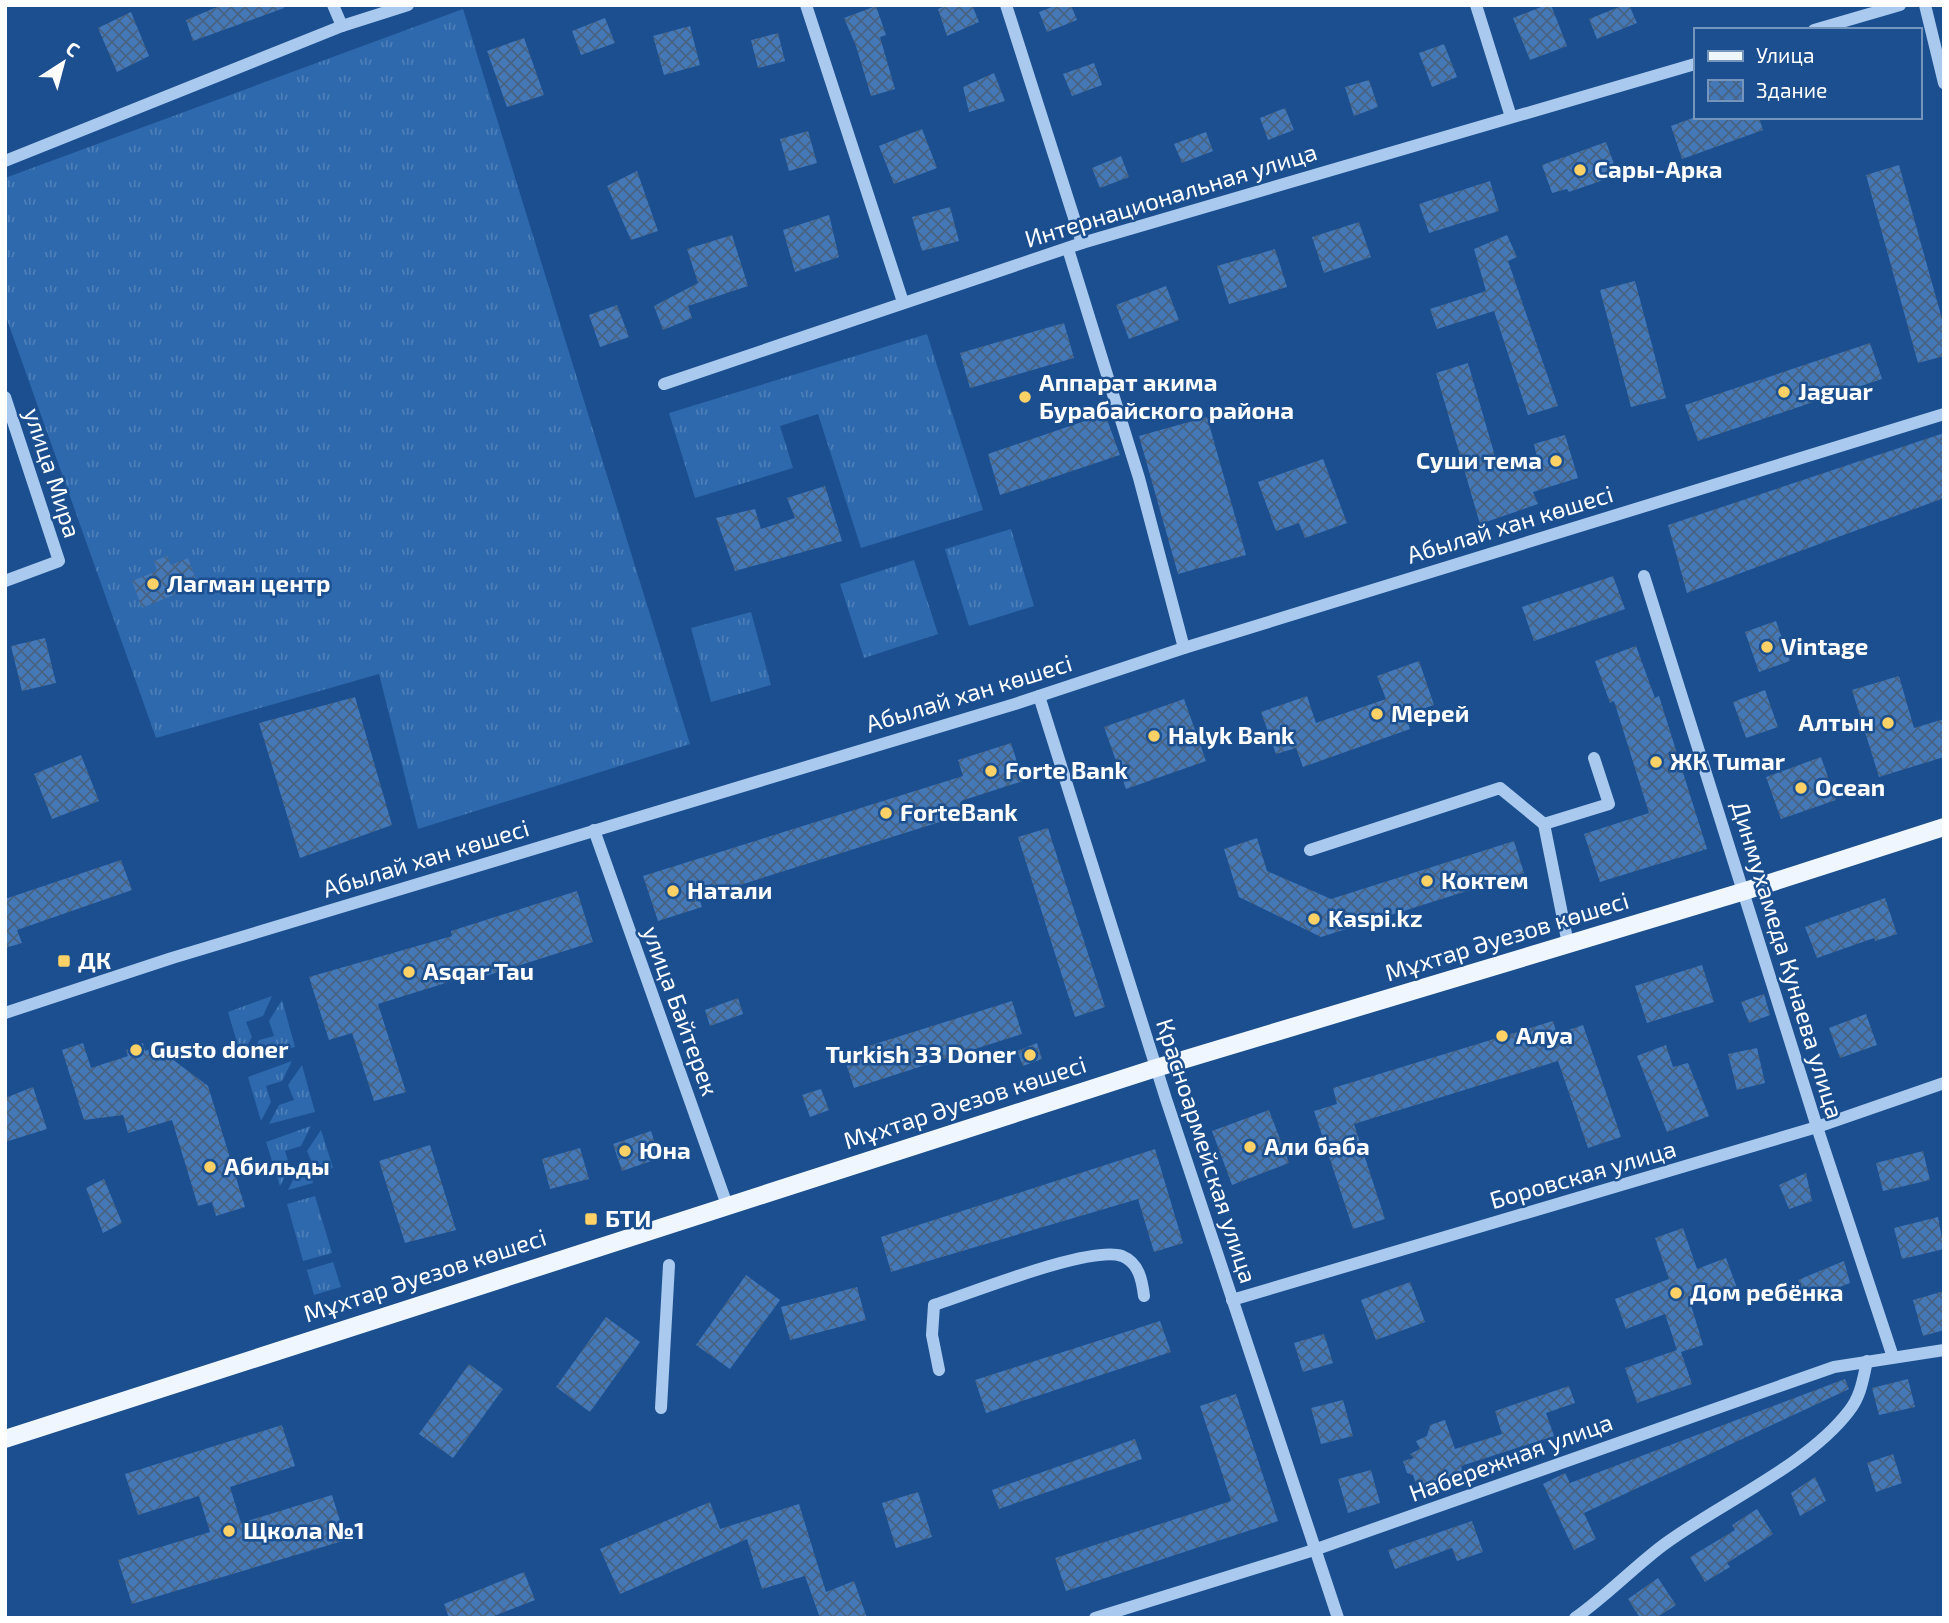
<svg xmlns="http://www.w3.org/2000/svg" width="1949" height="1623" viewBox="0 0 1949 1623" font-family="'Exo 2',sans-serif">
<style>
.grass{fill:url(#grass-tufts)}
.building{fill:url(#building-cross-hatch)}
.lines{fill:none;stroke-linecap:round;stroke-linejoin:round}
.minor{stroke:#a9c9ee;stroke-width:12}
.major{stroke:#f0f6ff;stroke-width:18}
.poi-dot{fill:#ffd166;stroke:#1b4f8f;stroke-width:2.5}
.labels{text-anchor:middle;stroke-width:5;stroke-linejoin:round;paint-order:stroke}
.poi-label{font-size:24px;font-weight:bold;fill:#fff;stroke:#1b4f8f;text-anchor:start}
.street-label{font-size:24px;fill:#fff;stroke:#1b4f8f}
</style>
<defs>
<pattern id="grass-tufts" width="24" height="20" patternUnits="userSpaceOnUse" patternTransform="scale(1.75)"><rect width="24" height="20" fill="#2e69ad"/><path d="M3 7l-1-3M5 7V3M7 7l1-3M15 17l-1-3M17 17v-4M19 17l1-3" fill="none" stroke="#4d80b9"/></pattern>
<pattern id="building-cross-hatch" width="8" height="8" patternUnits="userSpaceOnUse" patternTransform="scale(1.75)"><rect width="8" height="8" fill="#4478b7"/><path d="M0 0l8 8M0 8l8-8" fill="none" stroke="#486282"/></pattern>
</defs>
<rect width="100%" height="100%" fill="#1b4f8f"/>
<g class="grass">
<path d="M463,9L690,744L418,829L379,674L156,738L5,314V178Z"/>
<path d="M927,334L983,510L861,548L818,414L780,426L793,468L695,498L669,413Z"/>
<path d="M1011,529L1034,606L969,626L945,549Z"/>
<path d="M914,560L938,634L864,658L840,584Z"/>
<path d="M751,612L771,685L711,702L691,628Z"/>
<path d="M272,996L263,1016L246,1022L252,1037L241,1056L228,1012Z"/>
<path d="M282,1000L295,1047L249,1060L259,1040L274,1036L269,1021Z"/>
<path d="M292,1061L282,1081L266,1086L271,1102L261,1121L248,1077Z"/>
<path d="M302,1065L315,1112L269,1124L279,1105L294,1100L288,1085Z"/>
<path d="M311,1126L301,1146L285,1151L290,1167L280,1186L266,1142Z"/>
<path d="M321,1130L333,1168L311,1175L313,1183L288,1190L298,1170L313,1165L307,1151Z"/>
<path d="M315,1196L332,1253L303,1261L287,1204Z"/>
<path d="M333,1262L341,1287L314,1295L307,1270Z"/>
</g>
<g class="building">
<path d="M222,5H283L284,8L193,41L186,20Z"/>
<path d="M948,5H972L979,22L947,36L938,9Z"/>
<path d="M1057,5H1071L1077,20L1047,32L1039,12Z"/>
<path d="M1546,5H1551L1567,46L1530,60L1513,18Z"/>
<path d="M1624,5H1629L1637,23L1597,39L1589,19Z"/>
<path d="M876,6L886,35L880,37L895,89L871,96L856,46L844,18Z"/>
<path d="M131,12L149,56L117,72L98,28Z"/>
<path d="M605,18L615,43L581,55L572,31Z"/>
<path d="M690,26L700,65L664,75L653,36Z"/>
<path d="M778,33L785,61L758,68L751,40Z"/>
<path d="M524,38L544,95L507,107L487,51Z"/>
<path d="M1444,44L1457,77L1432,87L1419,53Z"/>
<path d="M1094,63L1102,85L1072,96L1063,74Z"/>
<path d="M994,73L1005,101L969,112L963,87Z"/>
<path d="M1369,80L1378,107L1354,116L1345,87Z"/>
<path d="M1285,108L1294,130L1268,140L1260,118Z"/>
<path d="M1695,117H1759L1763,130L1682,159L1671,126Z"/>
<path d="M922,129L937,168L894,184L879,146Z"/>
<path d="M808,131L817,163L789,171L780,139Z"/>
<path d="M1206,132L1213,151L1182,163L1174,144Z"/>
<path d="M1606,142L1618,175L1569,192L1567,189L1552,193L1542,165Z"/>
<path d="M1121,156L1129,177L1100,188L1092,168Z"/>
<path d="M1899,165L1944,326V356L1918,363L1866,175Z"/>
<path d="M637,171L658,231L631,240L607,186Z"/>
<path d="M1490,181L1499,211L1429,233L1419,204Z"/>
<path d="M950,207L959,241L922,251L912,217Z"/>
<path d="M829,215L839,257L795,272L783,230Z"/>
<path d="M1359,222L1371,257L1324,273L1312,237Z"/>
<path d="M732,235L748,286L688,306L692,318L663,330L654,306L698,283L687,249Z"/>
<path d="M1507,235L1517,257L1508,261L1558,406L1528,415L1494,311L1437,329L1430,309L1486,291L1474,249Z"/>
<path d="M1275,249L1287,287L1229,304L1217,266Z"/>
<path d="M1635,281L1666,398L1631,407L1600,290Z"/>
<path d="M1166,286L1179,320L1129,339L1116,305Z"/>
<path d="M617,305L629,337L600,347L589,315Z"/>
<path d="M1064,323L1074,358L970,388L960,353Z"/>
<path d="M1870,343L1882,379L1698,441L1685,405Z"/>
<path d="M1468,363L1499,470L1537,457L1534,444L1565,435L1578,478L1533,492L1538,504L1480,524L1436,373Z"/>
<path d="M1105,414L1120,455L1000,495L988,454Z"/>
<path d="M1207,417L1246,555L1178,574L1139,436Z"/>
<path d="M1944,433V498L1687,593L1668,525Z"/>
<path d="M1323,459L1347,523L1305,538L1299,523L1276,531L1258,482Z"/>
<path d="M825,486L842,541L735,571L716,518L755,509L761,529L795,518L787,498Z"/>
<path d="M167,556L171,565L188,558L198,585L142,608L132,581L157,571L154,561Z"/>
<path d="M1613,576L1625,609L1534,641L1522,607Z"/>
<path d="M1776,621L1790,661L1759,672L1745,632Z"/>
<path d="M45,638L56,683L22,691L11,646Z"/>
<path d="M1636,646L1655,698L1659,696L1707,849L1600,882L1584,834L1649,813L1614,701L1610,703L1595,661Z"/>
<path d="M1419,661L1434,705L1405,715L1410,729L1303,767L1296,748L1276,754L1261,712L1307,696L1316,723L1386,699L1377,676Z"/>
<path d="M1899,676L1914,728L1944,719V757L1879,777L1852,690Z"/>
<path d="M1765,690L1778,727L1746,738L1733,702Z"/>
<path d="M355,697L392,825L300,858L259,723Z"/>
<path d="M1184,699L1206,761L1126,789L1104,727Z"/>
<path d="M1011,743L1023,781L961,801L965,814L699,898L702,907L658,921L643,876L963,776L958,760Z"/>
<path d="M81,755L99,801L52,819L34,774Z"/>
<path d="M1821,757L1836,800L1781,819L1766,777Z"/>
<path d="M1048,828L1105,1007L1075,1017L1018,837Z"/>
<path d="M1257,838L1267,871L1331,899L1514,841L1524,873L1321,937L1239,897L1224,849Z"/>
<path d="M121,860L132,890L17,930L22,943L5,948V899Z"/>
<path d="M577,891L593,942L467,982L465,977L378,1004L406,1092L374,1101L352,1033L329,1040L309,977L452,936L451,931Z"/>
<path d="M1885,898L1897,934L1875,941L1874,938L1817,958L1805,927Z"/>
<path d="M1702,965L1714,1002L1647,1023L1635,986Z"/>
<path d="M1764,994L1770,1015L1749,1023L1741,1002Z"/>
<path d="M738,998L743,1014L710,1026L705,1010Z"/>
<path d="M1012,1001L1022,1034L854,1088L843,1054Z"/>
<path d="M1866,1014L1877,1045L1840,1058L1829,1028Z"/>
<path d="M1553,1021L1557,1034L1583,1025L1621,1137L1588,1148L1558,1061L1354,1124L1385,1219L1353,1229L1314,1111L1337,1104L1333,1088Z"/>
<path d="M83,1043L91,1068L128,1056L126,1050L143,1043L145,1051L156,1047L208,1086L245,1207L216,1216L212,1202L198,1206L172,1120L128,1133L123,1115L84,1120L62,1050Z"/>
<path d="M1037,1043L1042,1059L1023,1066L1017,1051Z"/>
<path d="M1666,1045L1673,1067L1688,1063L1709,1116L1667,1132L1637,1056Z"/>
<path d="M1757,1048L1765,1083L1737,1090L1728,1054Z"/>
<path d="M33,1087L47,1129L5,1142V1098Z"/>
<path d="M821,1089L829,1110L810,1117L802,1095Z"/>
<path d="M1269,1110L1289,1163L1232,1185L1212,1131Z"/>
<path d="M651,1131L660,1158L622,1171L613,1144Z"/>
<path d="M430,1145L456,1230L405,1243L379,1161Z"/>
<path d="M580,1148L589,1179L550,1189L542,1159Z"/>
<path d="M1155,1149L1183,1243L1154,1252L1138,1199L891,1272L881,1237Z"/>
<path d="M1923,1151L1930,1180L1883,1191L1876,1163Z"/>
<path d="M1806,1173L1812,1201L1789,1209L1779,1185Z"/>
<path d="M104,1179L122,1223L103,1233L86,1188Z"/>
<path d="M1938,1217L1944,1249L1902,1259L1894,1228Z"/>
<path d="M1683,1228L1697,1269L1726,1258L1737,1288L1691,1305L1703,1345L1681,1352L1692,1384L1637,1403L1625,1368L1677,1350L1665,1314L1626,1329L1615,1299L1669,1279L1655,1238Z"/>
<path d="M1844,1261L1850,1283L1805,1300L1798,1280Z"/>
<path d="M746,1275L780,1300L730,1369L696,1345Z"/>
<path d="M1410,1282L1425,1322L1376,1340L1361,1300Z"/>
<path d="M857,1287L866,1320L790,1340L781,1307Z"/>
<path d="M1944,1291V1330L1923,1336L1913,1300Z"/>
<path d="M606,1317L640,1342L590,1412L556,1387Z"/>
<path d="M1160,1321L1171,1352L986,1413L975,1380Z"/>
<path d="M1324,1334L1333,1363L1303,1372L1294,1343Z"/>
<path d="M469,1364L503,1389L453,1458L419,1434Z"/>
<path d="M1845,1379L1849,1389L1584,1513L1596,1539L1574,1550L1543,1484L1565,1473L1570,1483Z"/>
<path d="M1908,1379L1915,1407L1879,1415L1872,1388Z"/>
<path d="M1569,1386L1575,1403L1546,1413L1554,1436L1461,1466L1465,1477L1419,1492L1413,1475L1407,1473L1403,1461L1414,1458L1410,1454L1420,1449L1416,1441L1427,1436L1430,1425L1445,1420L1455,1449L1502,1434L1495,1411Z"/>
<path d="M1236,1394L1278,1521L1066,1591L1055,1558L1231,1501L1200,1406Z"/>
<path d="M1343,1400L1353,1436L1321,1444L1311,1408Z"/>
<path d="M282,1425L295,1466L230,1487L241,1523L332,1495L346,1540L132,1604L118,1560L210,1532L199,1496L138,1515L125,1474Z"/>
<path d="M1135,1439L1142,1459L999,1509L992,1490Z"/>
<path d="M1893,1454L1902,1483L1876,1492L1867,1463Z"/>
<path d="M1371,1470L1380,1503L1348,1513L1338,1479Z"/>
<path d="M1815,1477L1826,1501L1800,1516L1791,1493Z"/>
<path d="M918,1492L932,1537L896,1548L882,1503Z"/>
<path d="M710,1502L720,1529L799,1504L826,1592L854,1581L867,1618H820L805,1576L762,1589L747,1539L620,1594L600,1549Z"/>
<path d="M1757,1509L1773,1534L1727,1563L1730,1567L1705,1582L1690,1557L1735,1530L1732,1525Z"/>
<path d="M1472,1521L1483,1552L1457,1561L1452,1548L1395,1569L1388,1550Z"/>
<path d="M524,1572L535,1600L489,1618H449L444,1604Z"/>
<path d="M1658,1578L1676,1605L1656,1618H1640L1628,1599Z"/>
</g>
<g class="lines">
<g class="minor">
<path d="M333,5L342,26"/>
<path d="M806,5L903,302"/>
<path d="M1006,5L1082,243"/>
<path d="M1476,5L1511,117"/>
<path d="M1925,5L1944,83"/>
<path d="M1814,30L1900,5"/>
<path d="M5,161L342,26L408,5"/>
<path d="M1068,249L1139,478L1184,648"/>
<path d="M664,384L1082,243L1695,64"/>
<path d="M5,397L59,561L5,581"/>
<path d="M1644,576L1817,1127L1893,1357"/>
<path d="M1039,696L1166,1099L1338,1618"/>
<path d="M594,830L727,1205"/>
<path d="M1310,850L1500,788L1544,824"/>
<path d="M1568,944L1544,824L1609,804L1594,758"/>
<path d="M5,1013L172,958L1015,704L1184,648L1944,414"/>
<path d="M1232,1300L1817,1127L1944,1083"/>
<path d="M939,1370L932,1335L934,1305C972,1293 1090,1245 1122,1256C1139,1263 1142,1280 1144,1296"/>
<path d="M661,1408L669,1265"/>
<path d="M1095,1618L1314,1550L1834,1367L1944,1350"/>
<path d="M1575,1618C1606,1596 1632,1569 1662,1546C1718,1504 1807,1466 1849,1411C1861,1396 1863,1379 1867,1361"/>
</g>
<path class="major" d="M5,1439L1156,1068L1745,891L1944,827"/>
</g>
<g class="poi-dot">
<circle cx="1580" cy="170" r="7"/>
<circle cx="1784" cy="392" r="7"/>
<circle cx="1025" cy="397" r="7"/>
<circle cx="1556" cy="461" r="7"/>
<circle cx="153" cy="584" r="7"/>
<circle cx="1767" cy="647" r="7"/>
<circle cx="1377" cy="714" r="7"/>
<circle cx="1888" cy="723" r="7"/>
<circle cx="1154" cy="736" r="7"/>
<circle cx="1656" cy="762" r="7"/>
<circle cx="991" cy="771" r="7"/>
<circle cx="1801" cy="788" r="7"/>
<circle cx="886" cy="813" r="7"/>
<circle cx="1427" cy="881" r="7"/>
<circle cx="673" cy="891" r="7"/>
<circle cx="1314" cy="919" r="7"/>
<rect x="57" y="954" width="14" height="14" rx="3.5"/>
<circle cx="409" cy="972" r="7"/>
<circle cx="1502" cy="1036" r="7"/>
<circle cx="136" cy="1050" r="7"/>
<circle cx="1030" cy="1055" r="7"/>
<circle cx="1250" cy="1147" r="7"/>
<circle cx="625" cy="1151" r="7"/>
<circle cx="210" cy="1167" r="7"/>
<rect x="584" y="1212" width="14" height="14" rx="3.5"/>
<circle cx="1676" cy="1293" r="7"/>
<circle cx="229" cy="1531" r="7"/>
</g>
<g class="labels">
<g class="poi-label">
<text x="1594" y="178">Сары-Арка</text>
<text x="1039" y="391">Аппарат акима<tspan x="1039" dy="28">Бурабайского района</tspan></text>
<text x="1798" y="400">Jaguar</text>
<text x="1542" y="469" text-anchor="end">Суши тема</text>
<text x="167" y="592">Лагман центр</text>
<text x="1781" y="655">Vintage</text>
<text x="1391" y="722">Мерей</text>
<text x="1874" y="731" text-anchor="end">Алтын</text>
<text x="1168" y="744">Halyk Bank</text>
<text x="1670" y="770">ЖК Tumar</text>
<text x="1005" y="779">Forte Bank</text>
<text x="1815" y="796">Ocean</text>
<text x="900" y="821">ForteBank</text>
<text x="1441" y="889">Коктем</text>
<text x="687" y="899">Натали</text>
<text x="1328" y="927">Kaspi.kz</text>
<text x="78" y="969">ДК</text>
<text x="423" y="980">Asqar Tau</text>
<text x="1516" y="1044">Алуа</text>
<text x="150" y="1058">Gusto doner</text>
<text x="1016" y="1063" text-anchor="end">Turkish 33 Doner</text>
<text x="1264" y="1155">Али баба</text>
<text x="639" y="1159">Юна</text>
<text x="224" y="1175">Абильды</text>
<text x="605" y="1227">БТИ</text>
<text x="1690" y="1301">Дом ребёнка</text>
<text x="243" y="1539">Щкола №1</text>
</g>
<g class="street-label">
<text transform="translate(1171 196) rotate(-17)" y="8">Интернациональная улица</text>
<text transform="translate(52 473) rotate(72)" y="8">улица Мира</text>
<text transform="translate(1510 525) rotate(-17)" y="8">Абылай хан көшесі</text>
<text transform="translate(969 694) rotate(-17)" y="8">Абылай хан көшесі</text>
<text transform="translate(426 859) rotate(-17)" y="8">Абылай хан көшесі</text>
<text transform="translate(1507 937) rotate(-17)" y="8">Мұхтар Әуезов көшесі</text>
<text transform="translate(1787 960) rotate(73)" y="8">Динмухамеда Кунаева улица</text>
<text transform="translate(680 1011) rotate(70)" y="8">улица Байтерек</text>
<text transform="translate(965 1103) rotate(-18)" y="8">Мұхтар Әуезов көшесі</text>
<text transform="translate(1206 1151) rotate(72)" y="8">Красноармейская улица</text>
<text transform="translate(1583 1175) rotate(-16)" y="8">Боровская улица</text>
<text transform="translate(425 1276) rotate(-18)" y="8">Мұхтар Әуезов көшесі</text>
<text transform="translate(1511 1458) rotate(-20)" y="8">Набережная улица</text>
</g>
</g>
<rect width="1949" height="1623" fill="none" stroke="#ffffff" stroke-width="14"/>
<rect x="1694" y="28" width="228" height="91" fill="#1b4f8f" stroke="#7695bc" stroke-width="2"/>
<rect x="1708" y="51" width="35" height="10" fill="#f0f6ff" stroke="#7695bc" stroke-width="2"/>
<text x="1756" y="63" font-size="21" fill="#ffffff">Улица</text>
<rect x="1708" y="80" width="35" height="21" fill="url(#building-cross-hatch)" stroke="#7695bc" stroke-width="2"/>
<text x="1756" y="98" font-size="21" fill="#ffffff">Здание</text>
<g transform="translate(63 63) rotate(36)" stroke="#1b4f8f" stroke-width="5" paint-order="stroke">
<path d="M0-5L12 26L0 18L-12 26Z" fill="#ffffff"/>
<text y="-10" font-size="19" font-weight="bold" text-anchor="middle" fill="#ffffff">С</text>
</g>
</svg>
